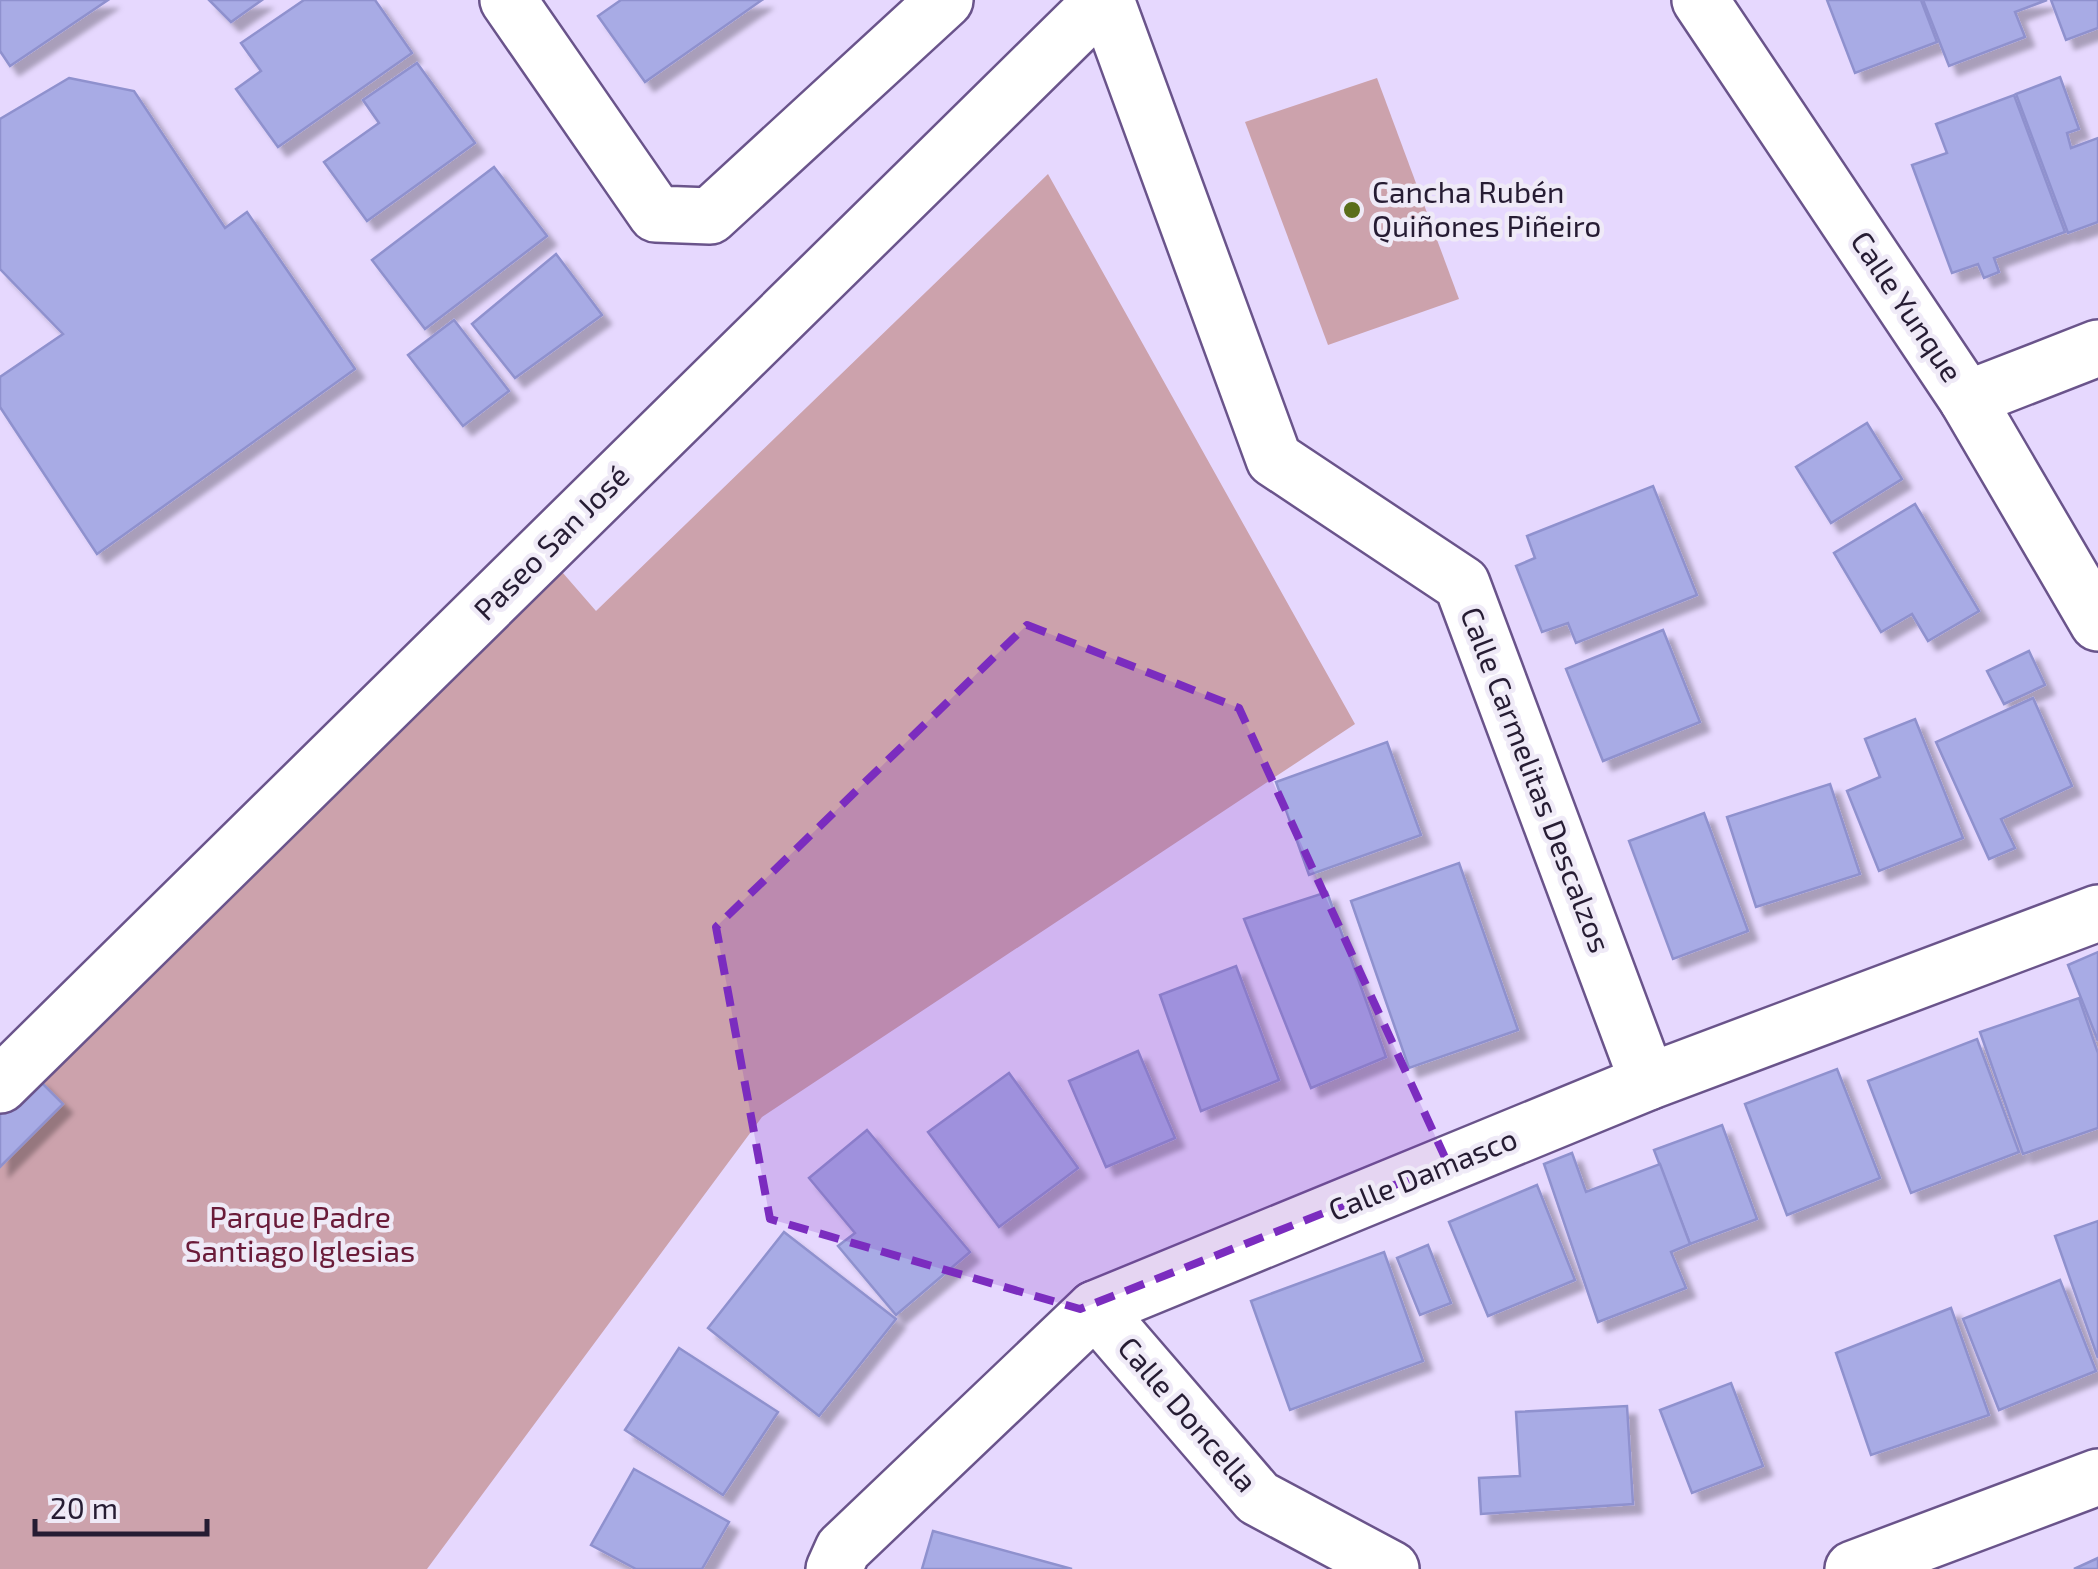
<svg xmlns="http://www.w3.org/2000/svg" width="2098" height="1569" viewBox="0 0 2098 1569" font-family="'Exo 2',sans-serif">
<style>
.green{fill:#cca2ac}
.building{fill:#a8abe5;stroke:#8f91ce;stroke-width:2.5;filter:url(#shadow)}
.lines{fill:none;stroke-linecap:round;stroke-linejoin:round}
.minor-casing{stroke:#6a548b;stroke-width:60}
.minor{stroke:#fff;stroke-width:55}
.marked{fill:#7b2cbf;fill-opacity:0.2;stroke:#7b2cbf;stroke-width:8;stroke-dasharray:20 12;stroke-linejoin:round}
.poi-dot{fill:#5a6e1b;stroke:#efeaf7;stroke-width:4}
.labels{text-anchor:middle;stroke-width:9;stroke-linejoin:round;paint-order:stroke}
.poi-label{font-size:30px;fill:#261c33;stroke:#efeaf7;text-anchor:start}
.street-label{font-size:30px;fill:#261c33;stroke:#efeaf7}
.park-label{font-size:30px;fill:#6a1b39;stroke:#efeaf7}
</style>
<defs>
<filter id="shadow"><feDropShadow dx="9" dy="9" stdDeviation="2.5" flood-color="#0004"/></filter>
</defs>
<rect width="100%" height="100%" fill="#e6d8fe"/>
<g class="green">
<path d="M1377,78L1459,299L1328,345L1245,122Z"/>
<path d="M1048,174L1355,724L762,1117L427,1569H0V1108L556,565L596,611Z"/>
</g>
<g class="building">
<path d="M0,0H108L10,66L0,51Z"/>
<path d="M209,0H262L231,22Z"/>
<path d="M304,0H375L412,53L278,147L236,89L261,71L241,43Z"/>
<path d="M621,0H762L645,82L598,16Z"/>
<path d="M1827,0H1921L1937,42L1855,73Z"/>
<path d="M1923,0H2047L2015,12L2025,37L1949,66Z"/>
<path d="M2051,0H2098V28L2066,40Z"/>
<path d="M417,63L475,143L367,221L324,162L379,123L363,100Z"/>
<path d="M2060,77L2079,129L2067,133L2071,148L2098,138V222L2068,233L2016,94Z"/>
<path d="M69,78L134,91L225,228L247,212L355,369L97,554L0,407V377L63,334L0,269V119Z"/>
<path d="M2014,95L2065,232L1994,258L1999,272L1984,278L1978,264L1952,273L1912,165L1947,153L1936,124Z"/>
<path d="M494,167L547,236L425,329L372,260Z"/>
<path d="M556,254L602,315L515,378L472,324Z"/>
<path d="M454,320L509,391L463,426L408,355Z"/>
<path d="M1867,423L1902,479L1831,523L1796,467Z"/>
<path d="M1653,486L1697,595L1576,643L1568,623L1542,632L1516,566L1535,558L1527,536Z"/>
<path d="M1915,504L1979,611L1928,641L1912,614L1881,632L1834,553Z"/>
<path d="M1663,630L1700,722L1603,761L1566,669Z"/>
<path d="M2029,651L2045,685L2004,704L1987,671Z"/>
<path d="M2033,698L2072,786L2001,819L2015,848L1989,859L1936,742Z"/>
<path d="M1915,719L1963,838L1879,871L1847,791L1880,777L1865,739Z"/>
<path d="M1387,742L1421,835L1309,875L1276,782Z"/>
<path d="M1830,784L1860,874L1756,907L1727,817Z"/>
<path d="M1704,813L1748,931L1673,959L1629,841Z"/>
<path d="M1459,863L1518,1030L1409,1068L1351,901Z"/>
<path d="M1327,892L1386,1057L1311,1088L1244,919Z"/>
<path d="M2098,952V1041L2068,965Z"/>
<path d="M1236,966L1279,1080L1201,1111L1160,995Z"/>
<path d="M2079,998L2098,1053V1128L2023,1154L1980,1032Z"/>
<path d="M1977,1039L2019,1152L1911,1193L1868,1081Z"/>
<path d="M1138,1051L1175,1138L1106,1167L1069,1081Z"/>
<path d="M1837,1069L1880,1178L1787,1215L1745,1104Z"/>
<path d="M1009,1073L1078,1168L999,1227L928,1132Z"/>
<path d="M37,1078L63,1104L0,1167V1114Z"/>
<path d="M1722,1125L1757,1219L1690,1244L1654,1150Z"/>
<path d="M867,1130L970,1252L896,1315L838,1246L855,1233L809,1178Z"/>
<path d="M1572,1153L1586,1192L1660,1164L1690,1244L1671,1252L1686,1288L1598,1322L1544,1164Z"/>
<path d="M1537,1185L1575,1280L1488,1316L1449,1222Z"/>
<path d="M2098,1221V1358L2055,1236Z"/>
<path d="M784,1232L896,1319L819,1416L708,1328Z"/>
<path d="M1428,1245L1451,1303L1420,1315L1397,1258Z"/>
<path d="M1384,1252L1423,1361L1290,1410L1251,1301Z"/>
<path d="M2060,1280L2096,1371L1999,1410L1963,1319Z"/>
<path d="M1951,1308L1989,1415L1871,1455L1836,1353Z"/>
<path d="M679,1348L778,1412L723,1495L625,1430Z"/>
<path d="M1731,1383L1763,1466L1692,1493L1660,1410Z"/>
<path d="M1627,1406L1633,1504L1481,1514L1479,1478L1520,1476L1516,1412Z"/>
<path d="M634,1469L729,1522L702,1569H636L591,1545Z"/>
<path d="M933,1531L1072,1569H922Z"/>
<path d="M2098,1558V1569H2074Z"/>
</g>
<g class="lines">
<g class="minor-casing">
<g id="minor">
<path d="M508,0L656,214L710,216L945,0"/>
<path d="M1106,0L1274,459L1462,584L1648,1082"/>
<path d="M1700,0L1967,399L2098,623"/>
<path d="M1967,399L2098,348"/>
<path d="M0,1085L1103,0"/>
<path d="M1095,1309L1258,1498L1391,1569"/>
<path d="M834,1569L843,1549L1095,1309L1648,1082L2098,913"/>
<path d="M1853,1569L2098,1477"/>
</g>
</g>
<use href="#minor" class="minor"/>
</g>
<path class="marked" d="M1027,625L1239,708L1448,1164L1080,1309L770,1219L716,927Z"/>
<circle class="poi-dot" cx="1352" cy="210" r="10"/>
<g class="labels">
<g class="poi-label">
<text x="1372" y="203">Cancha Rubén<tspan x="1372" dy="34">Quiñones Piñeiro</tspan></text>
</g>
<g class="street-label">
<text transform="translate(1906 307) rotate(56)" y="10">Calle Yunque</text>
<text transform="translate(552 543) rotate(-45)" y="10">Paseo San José</text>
<text transform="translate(1535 780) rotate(69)" y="10">Calle Carmelitas Descalzos</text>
<text transform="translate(1423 1175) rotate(-22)" y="10">Calle Damasco</text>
<text transform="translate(1187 1415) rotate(49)" y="10">Calle Doncella</text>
</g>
<g class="park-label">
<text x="300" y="1228">Parque Padre<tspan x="300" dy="34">Santiago Iglesias</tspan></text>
</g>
</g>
<path d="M35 1519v15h172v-15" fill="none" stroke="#261c33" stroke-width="5"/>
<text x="50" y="1519" font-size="30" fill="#261c33" stroke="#efeaf7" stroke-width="8" paint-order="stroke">20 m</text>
</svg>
